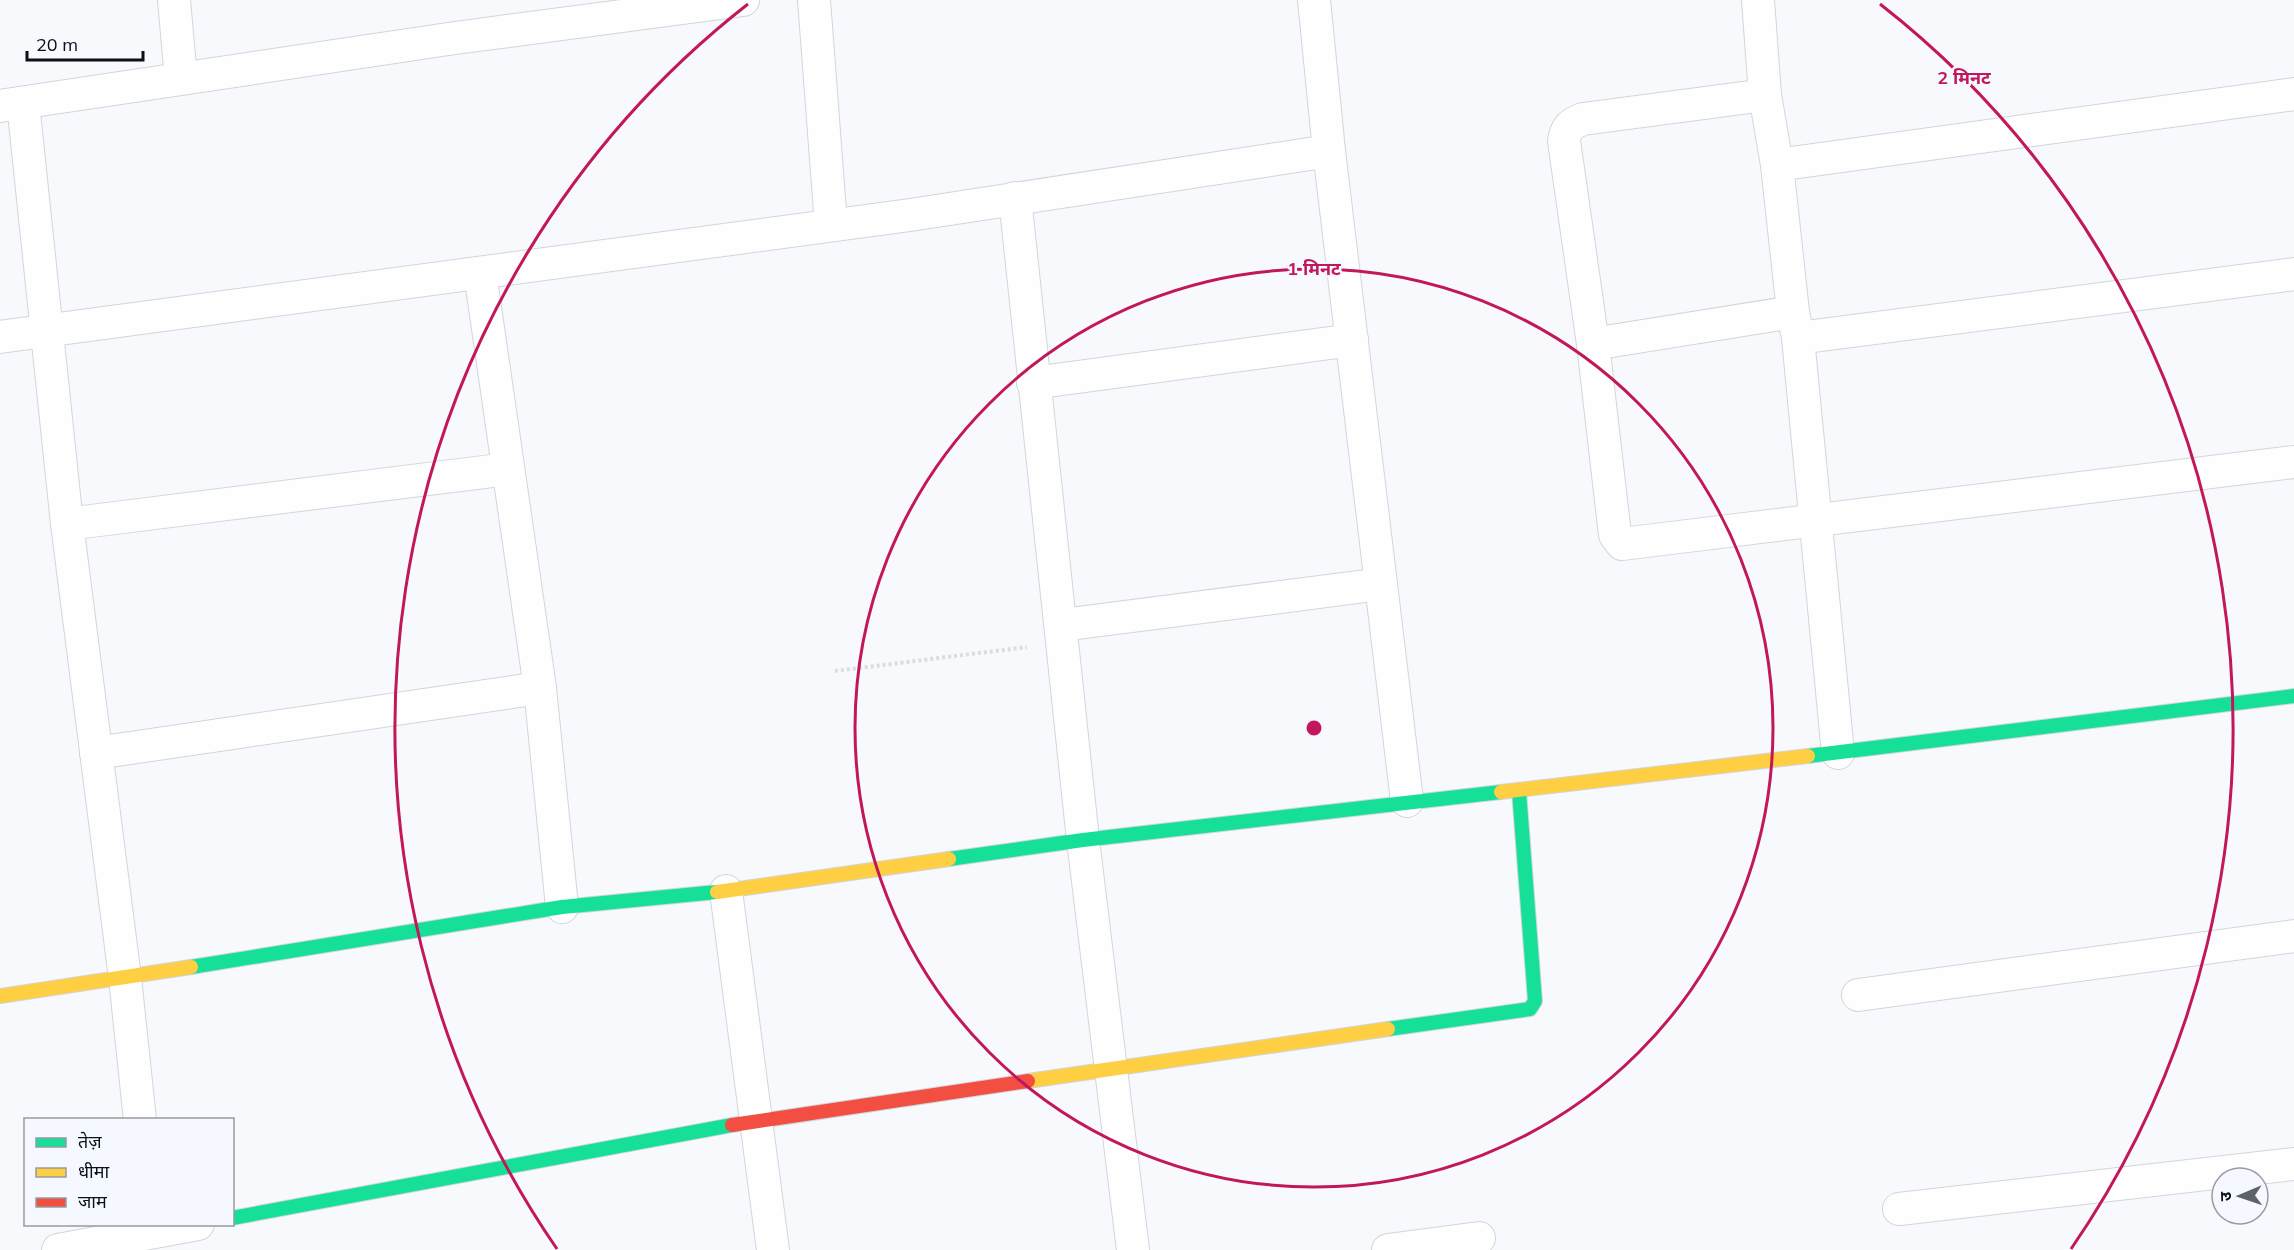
<svg xmlns="http://www.w3.org/2000/svg" width="2294" height="1250" viewBox="0 0 2294 1250" font-family="Mulish,'Noto Sans Devanagari',sans-serif">
<style>
.lines{fill:none;stroke-linecap:round;stroke-linejoin:round}
.street-casing{stroke:#d1d6dc;stroke-width:34}
.fast-casing{stroke:#d1d6dc;stroke-width:16}
.slow-casing{stroke:#d1d6dc;stroke-width:16}
.jam-casing{stroke:#d1d6dc;stroke-width:16}
.path{stroke:#dbdcdd;stroke-width:4;stroke-dasharray:3 3;stroke-linecap:butt}
.street{stroke:#fefeff;stroke-width:32}
.fast{stroke:#16e098;stroke-width:14}
.slow{stroke:#ffcf43;stroke-width:14}
.jam{stroke:#f24e42;stroke-width:14}
.ring{fill:none;stroke:#c2185b;stroke-width:3}
.centre{fill:#c2185b;stroke:#f5f8fe;stroke-width:3}
.ring-label{font-size:18px;text-anchor:middle;font-weight:bold;fill:#c2185b;stroke:#f5f8fe;stroke-width:5;stroke-linejoin:round;paint-order:stroke}
</style>
<rect width="100%" height="100%" fill="#f7f9fc"/>
<g class="lines">
<g class="street-casing">
<g id="street">
<path d="M174,0L181,79"/>
<path d="M814,0L831,225"/>
<path d="M1314,0L1329,151L1407,801"/>
<path d="M1758,0L1765,95L1777,165L1793,312L1798,338L1838,753"/>
<path d="M1765,95L1583,119C1570,124 1566,128 1564,141L1593,344L1615,535L1622,544L2294,462"/>
<path d="M23,103L67,524L125,978L140,1120"/>
<path d="M0,106L455,38L743,0"/>
<path d="M1777,165L2294,94"/>
<path d="M1015,198L1083,840L1133,1250"/>
<path d="M480,273L540,688L562,907"/>
<path d="M0,337L910,215L1329,151"/>
<path d="M1798,338L2294,274"/>
<path d="M1593,344L1793,312"/>
<path d="M1033,383L1352,340"/>
<path d="M67,524L508,469"/>
<path d="M1062,625L1381,584"/>
<path d="M96,753L540,688"/>
<path d="M726,891L773,1250"/>
<path d="M1858,995L2294,936"/>
<path d="M1899,1209L2294,1164"/>
<path d="M58,1250L198,1224"/>
<path d="M1388,1250L1479,1238"/>
</g>
</g>
<g class="fast-casing">
<g id="fast">
<path d="M1808,756L2294,696"/>
<path d="M949,859L1083,840L1501,792"/>
<path d="M191,967L562,907L717,892"/>
<path d="M1388,1029L1530,1009L1535,1001L1519,791"/>
<path d="M232,1218L732,1125"/>
</g>
</g>
<g class="slow-casing">
<g id="slow">
<path d="M1501,792L1808,756"/>
<path d="M717,892L949,859"/>
<path d="M0,996L191,967"/>
<path d="M1028,1081L1388,1029"/>
</g>
</g>
<g class="jam-casing">
<path id="jam" d="M732,1125L1028,1081"/>
</g>
<path class="path" d="M835,671L1027,647"/>
<use href="#street" class="street"/>
<use href="#fast" class="fast"/>
<use href="#slow" class="slow"/>
<use href="#jam" class="jam"/>
</g>
<g class="ring">
<circle cx="1314" cy="728" r="459"/>
<path d="M557 1249A919 919 0 0 1 748 4M1880 4A919 919 0 0 1 2071 1249"/>
</g>
<circle cx="1314" cy="728" r="9" class="centre"/>
<g class="ring-label">
<text x="1964" y="84">2 मिनट</text>
<text x="1314" y="275">1 मिनट</text>
</g>
<rect x="24" y="1118" width="210" height="108" fill="#f5f8fe" stroke="#979ba2" stroke-width="1.5"/>
<rect x="36" y="1138" width="30" height="9" fill="#16e098" stroke="#979ba2" stroke-width="1.5"/>
<text x="78" y="1148" font-size="18" fill="#0a0f18">तेज़</text>
<rect x="36" y="1168" width="30" height="9" fill="#ffcf43" stroke="#979ba2" stroke-width="1.5"/>
<text x="78" y="1178" font-size="18" fill="#0a0f18">धीमा</text>
<rect x="36" y="1198" width="30" height="9" fill="#f24e42" stroke="#979ba2" stroke-width="1.5"/>
<text x="78" y="1208" font-size="18" fill="#0a0f18">जाम</text>
<g transform="translate(2240 1196) rotate(268)"><circle r="28" fill="#f5f8fe" stroke="#979ba2" stroke-width="1.5"/>
<path d="M0-4.5L10 22L0 15L-10 22Z" fill="#5d6168"/>
<text y="-9" font-size="16" font-weight="bold" text-anchor="middle" fill="#0a0f18">उ</text>
</g>
<path d="M27 51v9h116v-9" fill="none" stroke="#0a0f18" stroke-width="3"/>
<text x="36" y="51" font-size="18" fill="#0a0f18" stroke="#f5f8fe" stroke-width="4.5" paint-order="stroke">20 m</text>
</svg>
